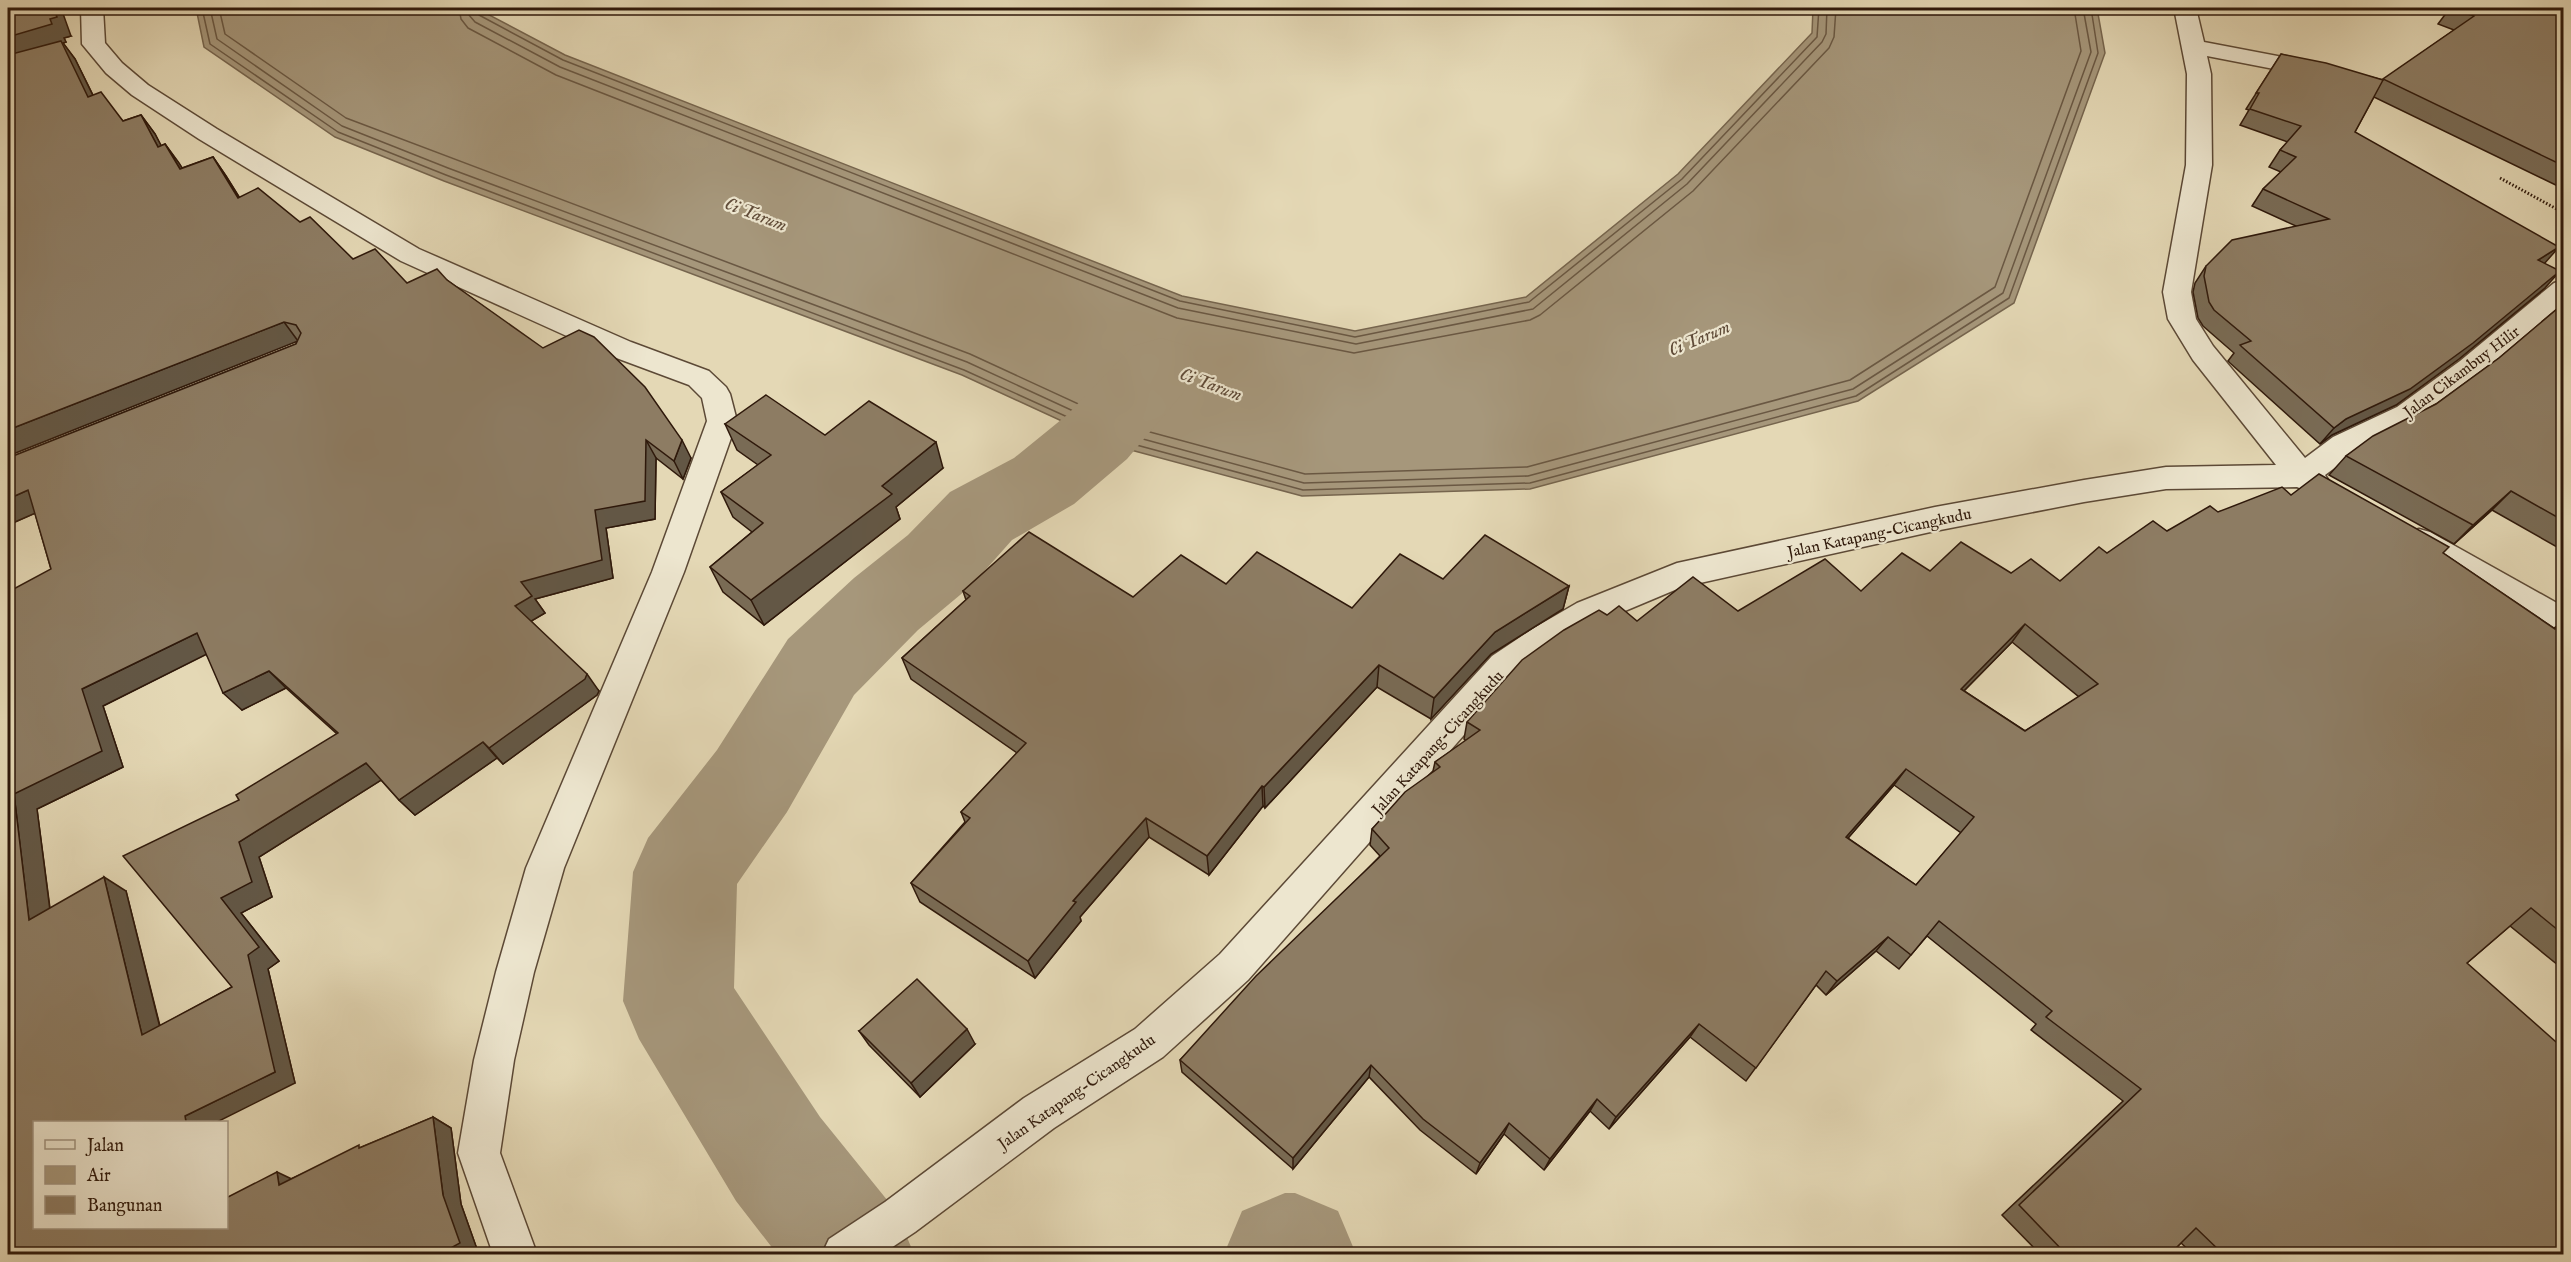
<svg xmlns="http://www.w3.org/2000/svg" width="2571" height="1262" viewBox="0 0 2571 1262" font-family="'IM FELL English',serif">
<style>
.water{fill:#a6977b;stroke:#76654e;stroke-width:1.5}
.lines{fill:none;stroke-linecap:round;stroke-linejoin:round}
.shore{stroke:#6a5843;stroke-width:1.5}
.river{fill:#a6977b;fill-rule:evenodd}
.minor-casing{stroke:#5c4936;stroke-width:3}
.path{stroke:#2f190b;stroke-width:3;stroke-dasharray:1.5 2;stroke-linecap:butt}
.minor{fill:#ede6cf;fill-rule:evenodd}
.wall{fill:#796b55;stroke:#2f190b;stroke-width:1.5;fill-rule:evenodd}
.shaded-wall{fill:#635745;stroke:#2f190b;stroke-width:1.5}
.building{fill:#8d7c63;stroke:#2f190b;stroke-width:1.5;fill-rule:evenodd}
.labels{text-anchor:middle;stroke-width:4.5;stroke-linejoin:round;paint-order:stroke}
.street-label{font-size:16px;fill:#2f190b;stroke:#ede6cf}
.water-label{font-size:18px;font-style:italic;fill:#5f4b38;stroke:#ede6cf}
</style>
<rect width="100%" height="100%" fill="#e4d8b5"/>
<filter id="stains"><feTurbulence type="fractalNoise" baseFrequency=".00333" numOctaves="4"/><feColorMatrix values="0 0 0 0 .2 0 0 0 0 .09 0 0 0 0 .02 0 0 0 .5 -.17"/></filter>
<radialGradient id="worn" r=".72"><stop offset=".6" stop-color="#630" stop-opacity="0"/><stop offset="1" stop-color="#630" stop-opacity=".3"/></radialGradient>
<path class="water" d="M196,8H476L565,55L1182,296L1355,331L1526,297L1678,174L1812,33L1813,8H2097L2105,53L2014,303L1858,401L1530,489L1302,496L1116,446L962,375L444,181L335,137L204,47Z"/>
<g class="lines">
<g class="shore">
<path d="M202,8L210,44L338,132L446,175L964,370L1118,440L1303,490L1530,483L1856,396L2009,298L2098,53L2091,8"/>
<path d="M210,8L217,39L342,126L448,168L967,362L1121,433L1304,483L1528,476L1853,389L2003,293L2091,52L2083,8"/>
<path d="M219,8L225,34L346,118L970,354L1124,425L1305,474L1527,467L1850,380L1995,287L2081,51L2074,8"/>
<path d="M459,8L461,19L468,28L556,75L1177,318L1354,353L1530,320L1540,315L1693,191L1829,48L1834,37L1836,8"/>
<path d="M468,8L469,15L475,22L560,67L1178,308L1356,344L1533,309L1687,184L1822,42L1826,34L1827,8"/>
<path d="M475,8L479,15L563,60L1180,301L1355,337L1529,302L1682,179L1817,37L1819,8"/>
</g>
<g class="river">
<path d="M1161,338L1189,346L1201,366L1189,386L1127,459L1074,504L1012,540L972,585L918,630L854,695L787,812L737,884L734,988L820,1117L896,1211L914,1254H777L736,1201L639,1039L623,1001L633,872L648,838L717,750L788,639L854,578L908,535L950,492L1014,458L1067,415L1133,346Z"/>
<path d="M1285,1193H1295L1338,1211L1356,1254H1224L1242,1211Z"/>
</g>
<g class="minor-casing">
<g id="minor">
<path d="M81,8H103L105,43L122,63L148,85L217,129L419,249L631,342L709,371L726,387L730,394L737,421L684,572L564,868L534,972L514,1060L500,1153L537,1254H493L458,1153L474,1060L496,972L526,868L652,572L707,421L702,398L689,385L611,356L401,261L199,139L132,95L106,73L82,44Z"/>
<path d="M2174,8H2196L2204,42L2320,64L2328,66L2332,71L2328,76L2320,78L2207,56L2211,74L2212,165L2191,292L2196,319L2213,346L2305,458L2333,437L2397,407L2460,361L2554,283L2564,280V304L2480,375L2417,421L2355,453L2325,475L2331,484L2327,492L2316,495L2297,487L2166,489L2084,502L1935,531L1682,587L1601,621L1558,646L1516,676L1248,980L1163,1057L1054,1128L915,1232L882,1254H822L829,1239L885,1202L1024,1098L1135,1029L1220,954L1492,656L1534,628L1577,603L1677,563L1935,507L2084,480L2166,467L2276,465L2193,360L2168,319L2163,292L2186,165L2187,74Z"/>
<path d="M2419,529L2430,532L2564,607V636L2552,632L2408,550L2403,541L2408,532Z"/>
</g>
</g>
<path class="path" d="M2500,178L2564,213"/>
<use href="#minor" class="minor"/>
</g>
<g class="wall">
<path d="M8,8L71,36L64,38L66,42L63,43L75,59L93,95L123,121L141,115L155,134L161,146L165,144L182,168L213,157L226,176L239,197L300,222L353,259L407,283L447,280L691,458L683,479L656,458L655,519L606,528L613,578L535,599L545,613L531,621L599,691L597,695L503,764L497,758L415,815L399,800L381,780L259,857L272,897L241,913L279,961L268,969L295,1083L34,1122L226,1227L291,1179L362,1147L433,1117L451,1128L461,1204L478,1252L8,1254L51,569L35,513L8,525V458L296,344L297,341L8,456ZM206,654L242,710L286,688L337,734L239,800L232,987L160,1026L126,891L50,908L37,809L123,767L103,706Z"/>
<path d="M2391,8H2401L2399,10Z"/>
<path d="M2450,8H2564V189L2374,97L2355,132L2544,263L2545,288L2459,359L2396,405L2332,435L2320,444L2230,363L2228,361L2234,353L2203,326L2198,318L2193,292L2195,283L2206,266L2296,226L2252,206L2263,189L2281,172L2269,167L2280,150L2288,142L2240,125L2249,110L2246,109L2281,54L2383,80L2454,30L2438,24Z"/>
<path d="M2564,303V551L2492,510L2454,544L2329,475L2346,456L2436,404L2499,358Z"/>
<path d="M725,424L825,435L943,468L896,507L900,519L764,625L723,592L710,567L752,532L733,517L721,492L758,465L737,450Z"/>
<path d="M2291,495L2443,553L2554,628L2564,621V970L2510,926L2467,963L2564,1254H2193L2181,1243L2170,1254H2040L2002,1215L2123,1101L2031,1030L2036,1024L1927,936L1899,969L1876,951L1826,995L1816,985L1746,1081L1690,1037L1609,1129L1590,1111L1544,1170L1504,1134L1476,1174L1420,1130L1369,1077L1293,1169L1182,1072L1180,1060L1380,856L1370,845L1372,829L1433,771L1435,762L1466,741L1464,739L1467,722L1607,615L1637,621L1738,611L1861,591L1930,571L2011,573L2060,581L2107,553L2167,531L2218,512ZM2012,642L2079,697L2025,731L1964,691ZM1894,785L1961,833L1916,885L1848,838Z"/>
<path d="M1443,579L1569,586L1563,609L1491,654L1431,719L1377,687L1265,808L1263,806L1209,875L1149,837L1080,917L1081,921L1035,978L920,902L911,883L965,822L961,812L1017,753L911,679L902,658L966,600L963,591L1133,597L1226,584L1352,608Z"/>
<path d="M859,1031L975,1044L920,1097L869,1045Z"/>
</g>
<g class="shaded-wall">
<path d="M54,8H61L71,36L64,38L66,42L63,43L75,59L103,116L8,60V37L50,19Z"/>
<path d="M141,115L155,134L172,166L158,147Z"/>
<path d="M165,144L179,163L194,187L180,169Z"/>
<path d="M213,157L226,176L251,216L238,198Z"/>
<path d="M2559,247L2544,264L2538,260Z"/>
<path d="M2560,271L2545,288L2459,359L2396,405L2332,435L2320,444L2334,428L2346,419Z"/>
<path d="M284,322L298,341L8,456V430Z"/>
<path d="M646,440L656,458L655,519L606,528L613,578L535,599L545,613L528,623L515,606L521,582L595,510Z"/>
<path d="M682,440L691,458L683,479L674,461Z"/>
<path d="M936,442L943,468L896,507L900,519L764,625L751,600L882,486Z"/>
<path d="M28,490L47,508L8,525V499Z"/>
<path d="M2511,491L2492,510L2454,544L2473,525Z"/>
<path d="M1569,586L1563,609L1491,654L1431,719L1434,698L1495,632Z"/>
<path d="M2025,624L2012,642L1949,706L1961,689Z"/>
<path d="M197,633L215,650L103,706L123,767L37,809L53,934L29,920L14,794L82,689Z"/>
<path d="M1379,665L1377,687L1265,808L1264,787Z"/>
<path d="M269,671L286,688L242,710L223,693Z"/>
<path d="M587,674L599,691L597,695L503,764L489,748Z"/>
<path d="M483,742L497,758L415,815L399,800Z"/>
<path d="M366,763L383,779L259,857L272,897L241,913L279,961L268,969L295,1083L217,1122H186L185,1116L275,1072L221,898L239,842Z"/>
<path d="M1906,769L1894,785L1836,852L1846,837Z"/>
<path d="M1262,786L1263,806L1209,875L1207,856Z"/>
<path d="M1146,818L1149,837L1080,917L1081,921L1035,978L1028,961L1073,901Z"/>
<path d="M104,877L126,891L165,1048L142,1035Z"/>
<path d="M1888,937L1876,951L1826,995L1837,981Z"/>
<path d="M1699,1024L1690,1037L1609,1129L1616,1117Z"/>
<path d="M967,1029L975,1044L920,1097L911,1083Z"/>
<path d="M1371,1065L1369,1077L1293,1169V1158Z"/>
<path d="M1597,1099L1590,1111L1544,1170L1550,1159Z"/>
<path d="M433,1117L451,1128L461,1204L478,1252L473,1254H440L443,1195Z"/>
<path d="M1509,1123L1504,1134L1476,1174L1480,1163Z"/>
<path d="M277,1172L298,1182L279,1185Z"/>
</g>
<g class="building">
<path d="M8,8H54L57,17L50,19L52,24L8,37Z"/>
<path d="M2450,8H2564V166L2383,79L2474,16Z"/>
<path d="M61,41L88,97L101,92L123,121L141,115L158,147L165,144L180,169L213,157L238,198L258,188L300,222L310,217L353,259L375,249L407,283L437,269L447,280L543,348L579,330L594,337L645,387L682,440L674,461L646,440L645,501L595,510L602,560L521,582L532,596L515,606L587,674L585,679L489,748L483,742L399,800L366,763L239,842L252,882L221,898L259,947L248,955L275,1072L185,1116L186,1122H34V1227H226V1198L277,1172L279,1185L359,1145V1148L433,1117L443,1195L460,1243L440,1254H8V592L51,569L28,490L8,499V458L296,344L301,333L296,325L284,322L8,430V55ZM197,633L223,693L269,671L338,733L236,795L239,800L123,856L232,987L142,1035L104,877L29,920L14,794L102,751L82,689Z"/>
<path d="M2281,54L2326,63L2383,80L2355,132L2559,247L2538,260L2560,271L2473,343L2410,389L2346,419L2334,428L2242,347L2240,345L2251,341L2214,310L2209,302L2204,276L2206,266L2232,240L2329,219L2263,189L2296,157L2280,150L2301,126L2250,109L2259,93H2256Z"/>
<path d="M2564,303V521L2511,491L2473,525L2346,456L2373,436L2436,404L2499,358Z"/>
<path d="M766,395L825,435L869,401L936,442L882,486L892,494L751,600L710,567L763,523L721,492L771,455L725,424Z"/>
<path d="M2319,474L2449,547L2443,553L2555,629L2564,621V935L2531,908L2467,963L2564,1049V1254H2223L2196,1228L2170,1254H2066L2019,1205L2141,1089L2046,1017L2052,1011L1939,921L1911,955L1888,937L1837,981L1826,971L1756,1068L1699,1024L1616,1117L1597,1099L1550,1159L1509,1123L1480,1163L1423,1119L1371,1065L1293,1158L1180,1060L1256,976L1389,848L1372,829L1405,792L1440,767L1435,762L1480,730L1467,722L1522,660L1564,630L1599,610L1607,615L1619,606L1637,621L1693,577L1738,611L1825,559L1861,591L1902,553L1930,571L1961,542L2011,573L2031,559L2060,581L2099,547L2107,553L2153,521L2167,531L2210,506L2218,512L2282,487L2291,495ZM2025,624L2098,684L2025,731L1961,689ZM1906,769L1974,817L1916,885L1846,837Z"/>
<path d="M1029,532L1133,597L1181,555L1226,584L1257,552L1352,608L1400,554L1443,579L1485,535L1569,586L1495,632L1434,698L1379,665L1264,787L1262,786L1207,856L1146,818L1073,901L1076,902L1028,961L911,883L970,818L961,812L1026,743L902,658L970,596L963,591Z"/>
<path d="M917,979L967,1029L911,1083L859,1031Z"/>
</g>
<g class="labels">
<g class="street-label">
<text transform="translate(2461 371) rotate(-37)" y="6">Jalan Cikambuy Hilir</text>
<text transform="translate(1879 532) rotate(-12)" y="6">Jalan Katapang-Cicangkudu</text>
<text transform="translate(1437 742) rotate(-48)" y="6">Jalan Katapang-Cicangkudu</text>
<text transform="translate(1076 1091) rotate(-35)" y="6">Jalan Katapang-Cicangkudu</text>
</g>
<g class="water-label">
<text transform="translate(756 214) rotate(21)" y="6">Ci Tarum</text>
<text transform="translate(1699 338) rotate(-23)" y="6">Ci Tarum</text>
<text transform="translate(1211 384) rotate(20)" y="6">Ci Tarum</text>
</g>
</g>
<rect width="2571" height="1262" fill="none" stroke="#e4d8b5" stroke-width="30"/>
<rect x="9" y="9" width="2553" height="1244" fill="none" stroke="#2f190b" stroke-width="3"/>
<rect x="15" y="15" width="2541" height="1232" fill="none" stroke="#2f190b" stroke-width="1.5"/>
<rect x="33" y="1121" width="195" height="108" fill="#ede6cf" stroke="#a19481" stroke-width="1.5"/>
<rect x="45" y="1140" width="30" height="9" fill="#ede6cf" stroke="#a19481" stroke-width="1.5"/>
<text x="87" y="1151" font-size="18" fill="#2f190b">Jalan</text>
<rect x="45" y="1166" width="30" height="18" fill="#a6977b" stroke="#a19481" stroke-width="1.5"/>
<text x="87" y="1181" font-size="18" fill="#2f190b">Air</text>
<rect x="45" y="1196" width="30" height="18" fill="#8d7c63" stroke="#a19481" stroke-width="1.5"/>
<text x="87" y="1211" font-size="18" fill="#2f190b">Bangunan</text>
<rect width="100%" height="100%" filter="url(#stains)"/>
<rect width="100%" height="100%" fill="url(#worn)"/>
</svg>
